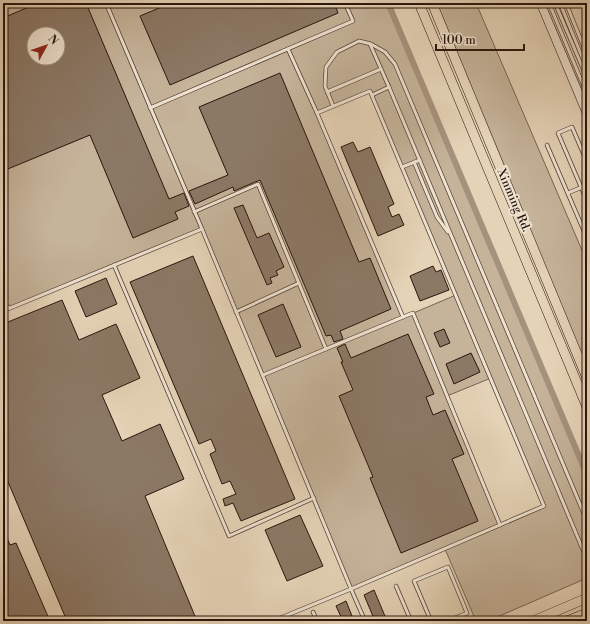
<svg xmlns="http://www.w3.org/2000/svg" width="590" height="624" viewBox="0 0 590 624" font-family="'Libre Bodoni',serif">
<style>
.green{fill:#c5b39a;stroke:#776454;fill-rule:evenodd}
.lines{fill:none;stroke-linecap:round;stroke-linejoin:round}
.canal{stroke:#a5927d;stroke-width:6}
.building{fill:#8b7865;stroke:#29150d;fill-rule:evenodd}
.lane-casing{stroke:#584438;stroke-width:4.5}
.primary-casing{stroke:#29150d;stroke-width:10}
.lane{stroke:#eee2d0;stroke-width:3}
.primary{stroke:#e5d3b7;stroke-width:9}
.labels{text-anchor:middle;stroke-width:4;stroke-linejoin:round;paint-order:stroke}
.street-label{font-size:12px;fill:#29150d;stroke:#eee2d0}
</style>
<rect width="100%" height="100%" fill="#e5d3b7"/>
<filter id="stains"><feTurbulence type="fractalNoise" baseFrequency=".005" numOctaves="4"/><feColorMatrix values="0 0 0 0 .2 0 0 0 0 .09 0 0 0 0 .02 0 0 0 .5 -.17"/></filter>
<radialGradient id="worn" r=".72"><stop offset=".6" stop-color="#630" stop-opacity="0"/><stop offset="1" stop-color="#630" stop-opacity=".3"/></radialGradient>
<g class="green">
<path d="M3,3H388L587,475V578L488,621H476L445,549L351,589L202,229L3,311ZM34,34H58V58H34ZM371,91L456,295L404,317L317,113ZM491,378L544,506L500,524L447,396Z"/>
<path d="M432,3H476L587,262V377Z"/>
</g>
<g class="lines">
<path class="canal" d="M388,3L587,475"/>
</g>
<g class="building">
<path d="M38,3H86L169,199L184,193L189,206L175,212L178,219L133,238L90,135L3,171V18ZM34,34H58V58H34Z"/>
<path d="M163,3H334L338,13L170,85L140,16L164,6Z"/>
<path d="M280,73L359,262L370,258L391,309L340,331L343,339L334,342L331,335L326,336L260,180L234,191L233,187L195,204L189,191L228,175L199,107Z"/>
<path d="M353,142L358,152L370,147L394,204L388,207L392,217L399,214L404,225L378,236L341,147Z"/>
<path d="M243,205L257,238L269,233L284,267L276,271L278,275L270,278L272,283L267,285L234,208Z"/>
<path d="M193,256L295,499L241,521L233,503L225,506L223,499L236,494L230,481L222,484L210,454L216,451L211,439L199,444L130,282Z"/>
<path d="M433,266L436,272L441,270L449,290L420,301L410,276Z"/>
<path d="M106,278L117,304L86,317L75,291Z"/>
<path d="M62,300L79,340L116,324L140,378L102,395L122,441L160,424L184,479L145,496L197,621H67L3,470V324Z"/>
<path d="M283,304L301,347L276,357L258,315Z"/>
<path d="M444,329L450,343L440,347L434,333Z"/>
<path d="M408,334L434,394L426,397L433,415L445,410L464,454L452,459L478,521L401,553L370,478L373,477L339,396L353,390L341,362H343L337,348L345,344L351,358Z"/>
<path d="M471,353L480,372L454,384L446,364Z"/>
<path d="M300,515L323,566L287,581L265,530Z"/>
<path d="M3,528L10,545L16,543L50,621H3Z"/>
<path d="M374,590L387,621H375L364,595Z"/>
<path d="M346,601L354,621H343L336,606Z"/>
</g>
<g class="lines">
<g class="lane-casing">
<g id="lane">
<path d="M106,3L202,229"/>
<path d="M538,3L587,120"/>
<path d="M541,3L587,114"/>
<path d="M543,3L587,107"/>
<path d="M549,3L587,94"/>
<path d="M555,3L587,78"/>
<path d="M560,3L587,69"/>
<path d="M566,3L587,55"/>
<path d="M370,44L389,87"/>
<path d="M288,49L317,113"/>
<path d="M327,92L381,69"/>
<path d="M372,95L389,87L583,550L587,552"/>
<path d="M333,106L325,86L326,67L337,52L359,41L371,44L385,52L395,64L587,521"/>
<path d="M150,108L353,21L345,3"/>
<path d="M547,145L587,238"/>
<path d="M414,162L437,217L448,232"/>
<path d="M587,162L572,127L558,133L587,201"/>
<path d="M402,167L420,160"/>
<path d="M568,193L587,185"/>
<path d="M194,212L258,184L326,349"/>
<path d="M114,265L229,536L314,498"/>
<path d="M3,304L10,308"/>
<path d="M3,311L202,229L351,589L544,506L370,91L317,113L403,317L263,375"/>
<path d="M236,312L299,283"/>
<path d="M403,317L413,313L500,525"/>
<path d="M396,586L411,621"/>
<path d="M313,612L317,621"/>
<path d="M273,621L351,589L365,621"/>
<path d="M431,621L414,581L448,567L467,613L448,621"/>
</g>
</g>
<g class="primary-casing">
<g id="primary">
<path d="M419,3L587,407"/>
<path d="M432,3L587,378"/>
<path d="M533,621L587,598"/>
<path d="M567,621L587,613"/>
</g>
</g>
<use href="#lane" class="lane"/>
<use href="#primary" class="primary"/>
</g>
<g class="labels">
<g class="street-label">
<text transform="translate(514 200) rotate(67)" y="4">Xinming Rd.</text>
</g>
</g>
<rect width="590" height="624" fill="none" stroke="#e5d3b7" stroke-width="16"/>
<rect x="4" y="4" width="582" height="616" fill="none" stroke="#29150d" stroke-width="2"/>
<rect x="8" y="8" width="574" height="608" fill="none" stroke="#29150d"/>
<g transform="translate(46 46) rotate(50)"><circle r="19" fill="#eee2d0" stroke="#9f9082"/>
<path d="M0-3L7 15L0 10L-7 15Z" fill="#8f2418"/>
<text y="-6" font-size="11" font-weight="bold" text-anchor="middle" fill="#29150d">N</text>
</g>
<path d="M436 44v6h88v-6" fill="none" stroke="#29150d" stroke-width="2"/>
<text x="442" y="44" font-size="12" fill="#29150d" stroke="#eee2d0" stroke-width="3" paint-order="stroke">100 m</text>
<rect width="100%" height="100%" filter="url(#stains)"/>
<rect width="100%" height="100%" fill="url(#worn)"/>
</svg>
